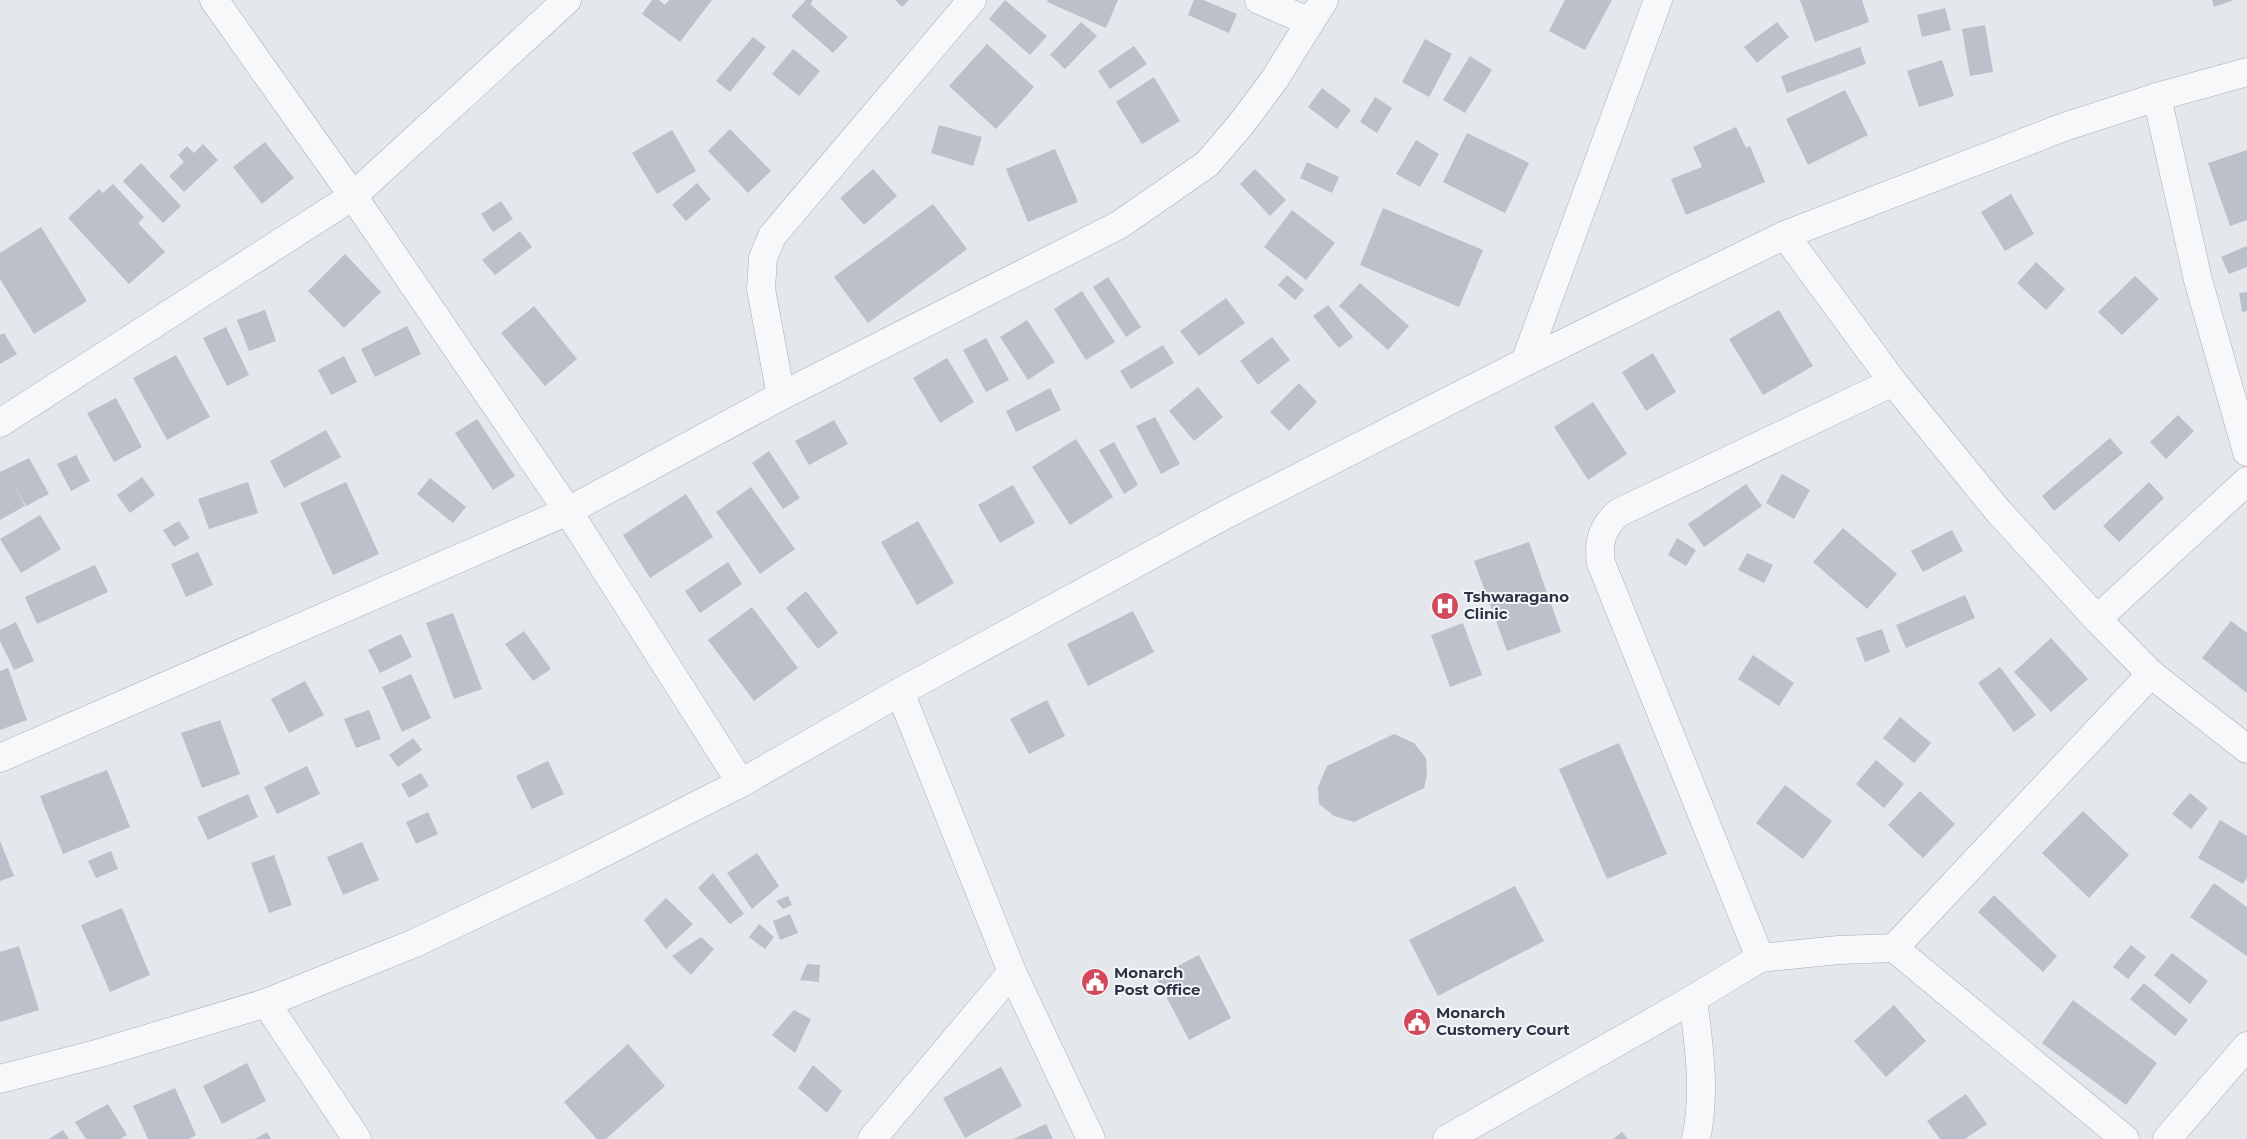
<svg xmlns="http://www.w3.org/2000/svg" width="2247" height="1139" viewBox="0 0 2247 1139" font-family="Montserrat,sans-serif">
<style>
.building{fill:#bbc0ca}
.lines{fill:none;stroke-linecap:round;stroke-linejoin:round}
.street-casing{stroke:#a9aeb7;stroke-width:29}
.street{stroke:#f7f8fa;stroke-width:28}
.labels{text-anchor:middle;stroke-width:4;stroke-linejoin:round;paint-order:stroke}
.poi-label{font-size:15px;font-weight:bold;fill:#2b3445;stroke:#f4f6f9;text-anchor:start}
</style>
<rect width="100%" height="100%" fill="#e4e7ec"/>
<g class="building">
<path d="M652,0H659L665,5L669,0H712L680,42L642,14Z"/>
<path d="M806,0H813L810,4L848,37L833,53L791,16Z"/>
<path d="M895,0H909L902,7Z"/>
<path d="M1005,0L1047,36L1030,55L989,19Z"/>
<path d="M1048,0H1118L1106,28L1047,2Z"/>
<path d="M1194,0H1203L1237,14L1229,33L1188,15Z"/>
<path d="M1565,0H1612L1585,50L1549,31Z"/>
<path d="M1800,0H1862L1869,22L1815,42Z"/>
<path d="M2212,0H2234L2214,7Z"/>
<path d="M1945,8L1951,30L1922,37L1917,15Z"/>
<path d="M1081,22L1097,36L1065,69L1050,55Z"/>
<path d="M1777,22L1789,37L1757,63L1744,47Z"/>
<path d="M1985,25L1993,72L1970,76L1962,29Z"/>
<path d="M753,37L766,47L730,92L716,81Z"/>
<path d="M1425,39L1452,54L1429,97L1402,82Z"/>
<path d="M987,44L1034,87L996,129L949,86Z"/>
<path d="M1134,46L1147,64L1110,89L1098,71Z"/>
<path d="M1860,47L1866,64L1787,93L1781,76Z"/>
<path d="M793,49L820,71L799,96L772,74Z"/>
<path d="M1470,56L1492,70L1465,113L1443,100Z"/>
<path d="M1942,60L1954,96L1919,107L1907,71Z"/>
<path d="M1154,77L1180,121L1142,144L1116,102Z"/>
<path d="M1322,88L1351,110L1337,129L1308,107Z"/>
<path d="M1845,90L1868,135L1808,165L1786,119Z"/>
<path d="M1375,97L1392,108L1377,133L1360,122Z"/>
<path d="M939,125L982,137L973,166L931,153Z"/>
<path d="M1736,127L1746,148L1750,146L1765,182L1686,215L1671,179L1702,167L1693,147Z"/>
<path d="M730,129L771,171L748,193L708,151Z"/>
<path d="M672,130L696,171L657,194L632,153Z"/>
<path d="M1467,133L1529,163L1505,213L1443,182Z"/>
<path d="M1416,140L1439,154L1420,187L1396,174Z"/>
<path d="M265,142L294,178L262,204L233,167Z"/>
<path d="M203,144L218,160L184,192L169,176L184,162L178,155L187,146L194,153Z"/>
<path d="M1055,149L1078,202L1028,222L1006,169Z"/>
<path d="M2247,150V220L2230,226L2208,163Z"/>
<path d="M1307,162L1339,177L1332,193L1300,178Z"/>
<path d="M141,163L181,206L163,223L123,181Z"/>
<path d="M873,169L897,196L864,225L840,198Z"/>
<path d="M1255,169L1286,200L1270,216L1240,184Z"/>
<path d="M697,183L711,199L686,221L672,205Z"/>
<path d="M113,184L144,217L138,223L165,252L129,284L68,218L99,189L103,193Z"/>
<path d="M2011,194L2034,234L2005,251L1981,212Z"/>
<path d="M501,201L513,219L493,232L481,214Z"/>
<path d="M933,204L967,249L868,323L834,277Z"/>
<path d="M1383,208L1483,250L1459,307L1360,265Z"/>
<path d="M1292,210L1335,243L1306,280L1264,247Z"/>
<path d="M41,227L87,301L34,334L0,279V253Z"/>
<path d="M520,231L532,247L495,275L482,260Z"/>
<path d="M2247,246V267L2229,274L2221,257Z"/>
<path d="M345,254L381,292L344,328L308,291Z"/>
<path d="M2036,262L2065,289L2046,310L2017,283Z"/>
<path d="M1287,275L1304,290L1295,300L1278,285Z"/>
<path d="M2135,276L2159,299L2122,335L2098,312Z"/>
<path d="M1108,277L1141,327L1126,337L1093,287Z"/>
<path d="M1360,283L1409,326L1388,350L1339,306Z"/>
<path d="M1082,291L1115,342L1086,360L1054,309Z"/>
<path d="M2247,292V311L2242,312L2239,293Z"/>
<path d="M1226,298L1245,323L1199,356L1180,331Z"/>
<path d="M1328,305L1353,337L1339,348L1313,316Z"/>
<path d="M534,306L577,359L545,386L501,333Z"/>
<path d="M265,310L276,341L249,351L237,320Z"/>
<path d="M1779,310L1813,366L1763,395L1729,339Z"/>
<path d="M1027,320L1055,362L1028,380L1000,337Z"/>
<path d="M407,326L421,354L375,377L361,349Z"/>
<path d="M226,327L249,375L227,386L203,338Z"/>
<path d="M4,333L17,354L0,364V335Z"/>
<path d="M1272,337L1290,360L1258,385L1240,361Z"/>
<path d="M986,338L1009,380L986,392L963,350Z"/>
<path d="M1163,345L1174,363L1131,389L1120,371Z"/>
<path d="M1653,353L1676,392L1646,411L1622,372Z"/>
<path d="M176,355L210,417L167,440L133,378Z"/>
<path d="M344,356L357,382L331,395L318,370Z"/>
<path d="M947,358L974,402L940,423L913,378Z"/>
<path d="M1299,383L1317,402L1289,431L1270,412Z"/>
<path d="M1198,387L1223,417L1194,441L1169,411Z"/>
<path d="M1050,388L1061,410L1016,432L1006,411Z"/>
<path d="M116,398L142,447L114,462L87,413Z"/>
<path d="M1593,402L1627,454L1588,480L1554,427Z"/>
<path d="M2178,415L2194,431L2166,459L2150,442Z"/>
<path d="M1155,417L1180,464L1161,474L1136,426Z"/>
<path d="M477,419L515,476L493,490L455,433Z"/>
<path d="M834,420L848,444L809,465L795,441Z"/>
<path d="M326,430L341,457L284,488L270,461Z"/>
<path d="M2110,438L2123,453L2054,511L2042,496Z"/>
<path d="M1076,439L1113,497L1070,525L1032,467Z"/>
<path d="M1114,442L1138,485L1124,494L1099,450Z"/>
<path d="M769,451L800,498L783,509L752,463Z"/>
<path d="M76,455L90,481L71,491L57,464Z"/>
<path d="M29,458L49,494L26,506L13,484L25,506L0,520V472Z"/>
<path d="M1782,474L1810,490L1794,519L1766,503Z"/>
<path d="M142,477L155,495L130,513L117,495Z"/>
<path d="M430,478L466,507L453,523L417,494Z"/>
<path d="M248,482L258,513L209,529L198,499Z"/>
<path d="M346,482L379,554L333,575L300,503Z"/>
<path d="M2149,482L2164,498L2119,542L2103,526Z"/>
<path d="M1746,484L1762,506L1704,547L1688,524Z"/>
<path d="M1013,485L1035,523L1000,543L978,505Z"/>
<path d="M751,487L795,549L760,574L716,512Z"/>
<path d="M686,494L713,537L650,578L623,535Z"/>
<path d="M40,515L61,549L21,573L0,539Z"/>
<path d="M179,521L190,538L174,547L163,530Z"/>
<path d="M918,521L954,583L917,605L881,542Z"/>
<path d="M1843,528L1897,574L1867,609L1813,562Z"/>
<path d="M1952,530L1963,551L1923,572L1911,551Z"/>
<path d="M1677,538L1696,550L1686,566L1668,555Z"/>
<path d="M1529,542L1561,632L1507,651L1474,561Z"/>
<path d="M198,552L213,585L186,597L171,564Z"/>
<path d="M1747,553L1773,565L1764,583L1738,570Z"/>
<path d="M728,562L742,584L700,613L685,591Z"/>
<path d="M95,565L108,592L37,624L25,597Z"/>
<path d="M806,591L838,633L818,649L786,608Z"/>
<path d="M1965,595L1975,618L1906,648L1896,625Z"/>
<path d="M752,607L798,668L754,701L708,640Z"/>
<path d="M1133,611L1154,652L1088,686L1067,644Z"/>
<path d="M453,613L482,689L454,699L426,623Z"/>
<path d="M2231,621L2247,633V693L2202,658Z"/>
<path d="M16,622L34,661L14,670L0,641V630Z"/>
<path d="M1463,623L1482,675L1450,687L1431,635Z"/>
<path d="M1882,629L1890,652L1865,662L1856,638Z"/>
<path d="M524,631L551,669L533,681L505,644Z"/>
<path d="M401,634L412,657L380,673L368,650Z"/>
<path d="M2051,638L2088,679L2051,712L2014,672Z"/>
<path d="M1753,655L1794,683L1779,706L1738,679Z"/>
<path d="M2000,667L2036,715L2014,732L1978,683Z"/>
<path d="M8,668L27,720L0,730V671Z"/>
<path d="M411,674L431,718L402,732L382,687Z"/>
<path d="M305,681L324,715L289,733L271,699Z"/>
<path d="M1047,700L1065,736L1029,754L1010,719Z"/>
<path d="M369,710L381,739L356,748L344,719Z"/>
<path d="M1900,717L1931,743L1914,763L1883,738Z"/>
<path d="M220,720L240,774L202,788L181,733Z"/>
<path d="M1394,734L1414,743L1426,758L1427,775L1424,788L1354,822L1334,816L1319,804L1318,787L1327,766Z"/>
<path d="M413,738L422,750L398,767L389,755Z"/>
<path d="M1619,743L1667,854L1607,879L1559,769Z"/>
<path d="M1876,760L1904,784L1884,808L1856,784Z"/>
<path d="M548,761L564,794L532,809L516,776Z"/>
<path d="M307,766L320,794L277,814L264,787Z"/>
<path d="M107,770L130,827L63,854L40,796Z"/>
<path d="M421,773L429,786L409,798L401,784Z"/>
<path d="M1785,785L1832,821L1803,859L1756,823Z"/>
<path d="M1920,791L1955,824L1923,858L1888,825Z"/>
<path d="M2190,793L2208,808L2191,829L2172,814Z"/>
<path d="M248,794L258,817L208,840L197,817Z"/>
<path d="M2083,811L2129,855L2089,898L2042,853Z"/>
<path d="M428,812L438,834L416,844L406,822Z"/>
<path d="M2220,820L2247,836V878L2243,884L2198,858Z"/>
<path d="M0,841L14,876L0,881Z"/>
<path d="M362,842L379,880L343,895L327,857Z"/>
<path d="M111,851L118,869L96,878L88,861Z"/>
<path d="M757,853L779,886L752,909L727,873Z"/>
<path d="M274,855L292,905L269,913L251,863Z"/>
<path d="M713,873L744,914L730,924L698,888Z"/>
<path d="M2214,883L2247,907V956L2190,917Z"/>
<path d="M1515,886L1544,941L1438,996L1409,940Z"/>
<path d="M1994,895L2057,956L2043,972L1978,912Z"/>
<path d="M788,896L792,905L783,909L776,901Z"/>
<path d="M666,898L693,924L666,949L644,920Z"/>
<path d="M122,908L150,975L110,992L81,925Z"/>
<path d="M790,914L798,933L780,940L773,921Z"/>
<path d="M759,924L774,937L765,949L749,937Z"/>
<path d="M701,937L714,949L691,975L672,956Z"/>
<path d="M2131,945L2146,957L2128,979L2113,967Z"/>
<path d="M19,946L39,1010L0,1022V952Z"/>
<path d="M2172,953L2208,981L2190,1004L2154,975Z"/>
<path d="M1199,955L1231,1018L1189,1040L1156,977Z"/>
<path d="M807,964L820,965L819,982L800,980Z"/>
<path d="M2144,983L2188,1020L2175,1036L2130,999Z"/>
<path d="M2073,1000L2157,1063L2126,1105L2042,1043Z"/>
<path d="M1894,1005L1926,1041L1886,1077L1854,1041Z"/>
<path d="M794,1010L811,1019L795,1053L772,1035Z"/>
<path d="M628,1044L665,1086L606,1139H597L564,1102Z"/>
<path d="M247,1063L266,1101L222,1124L203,1086Z"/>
<path d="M813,1065L842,1091L827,1113L798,1088Z"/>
<path d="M1001,1067L1022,1106L965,1138L943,1098Z"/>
<path d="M175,1088L196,1135L189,1139H148L133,1106Z"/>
<path d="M1966,1094L1987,1124L1965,1139H1940L1927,1121Z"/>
<path d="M108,1104L127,1135L120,1139H86L75,1122Z"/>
<path d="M1046,1124L1053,1139H1013Z"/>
<path d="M63,1130L69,1139H49Z"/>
<path d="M267,1132L271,1139H255Z"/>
<path d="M1622,1132L1628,1139H1613Z"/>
</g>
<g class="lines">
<g class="street-casing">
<g id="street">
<path d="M214,0L353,196L568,511L741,783"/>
<path d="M1259,0L1310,22"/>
<path d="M2157,97L2198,280L2247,452"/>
<path d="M1785,235L1893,382L1999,512L2097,619L2151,674L2247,749"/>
<path d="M1525,362L1658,0"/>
<path d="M781,396L761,289L763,258L772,236L972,0"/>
<path d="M0,423L353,196L567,0"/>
<path d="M2097,619L2247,481"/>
<path d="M900,692L1012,972L1091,1139"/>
<path d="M0,758L568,511L781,396L1119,225L1207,164L1242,123L1274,80L1324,0"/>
<path d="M1894,948L2151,674"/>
<path d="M1760,958L1601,563C1598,541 1602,528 1618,513L1893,382"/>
<path d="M1693,999C1699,1046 1706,1093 1696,1139"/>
<path d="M266,1003L357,1139"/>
<path d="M0,1079L100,1053L266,1003L415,943L579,865L741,783L900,692L1221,517L1525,362L1785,235L2064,127L2157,97L2247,72"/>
<path d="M872,1139L1012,972"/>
<path d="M1447,1139L1693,999L1760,958L1839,950L1894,948L2125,1139"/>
<path d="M2167,1139L2247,1046"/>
</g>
</g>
<use href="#street" class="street"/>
</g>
<defs>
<g id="hospital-disc" transform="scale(1.4375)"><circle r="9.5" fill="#d1495b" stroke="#f4f6f9"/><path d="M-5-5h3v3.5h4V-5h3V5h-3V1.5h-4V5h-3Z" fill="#fff"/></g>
<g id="civic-disc" transform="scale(1.4375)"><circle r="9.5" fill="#d1495b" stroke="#f4f6f9"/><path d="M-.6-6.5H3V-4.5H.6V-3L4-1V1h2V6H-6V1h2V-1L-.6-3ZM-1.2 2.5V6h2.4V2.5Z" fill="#fff"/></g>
</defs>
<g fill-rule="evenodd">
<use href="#hospital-disc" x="1445" y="606"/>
<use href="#civic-disc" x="1095" y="982"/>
<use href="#civic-disc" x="1417" y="1022"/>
</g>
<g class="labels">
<g class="poi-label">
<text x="1464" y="602">Tshwaragano<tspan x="1464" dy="17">Clinic</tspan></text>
<text x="1114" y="978">Monarch<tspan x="1114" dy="17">Post Office</tspan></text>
<text x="1436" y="1018">Monarch<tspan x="1436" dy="17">Customery Court</tspan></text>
</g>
</g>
</svg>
